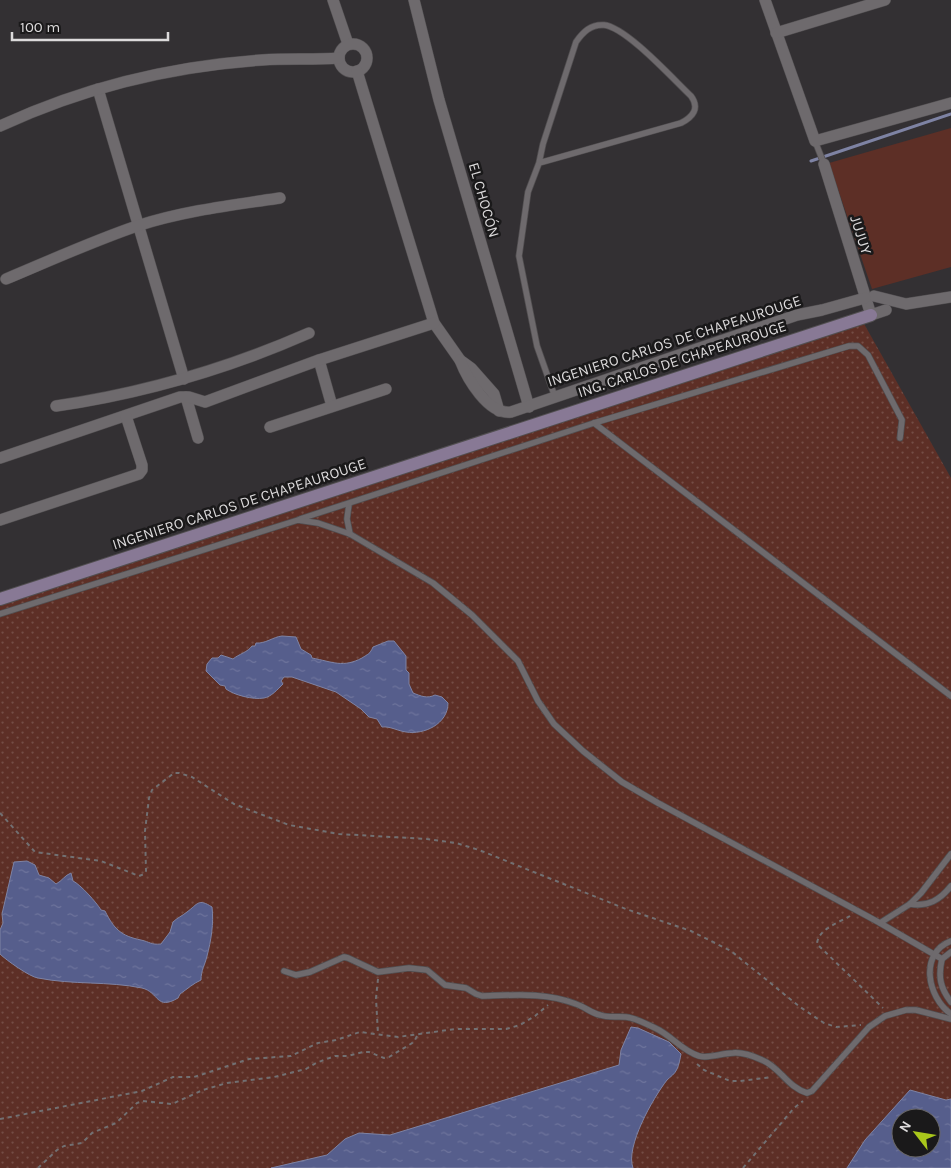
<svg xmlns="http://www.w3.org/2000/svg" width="951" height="1168" viewBox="0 0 951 1168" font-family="Karla,sans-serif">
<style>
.grass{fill:url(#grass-dots);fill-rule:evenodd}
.garden{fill:#5d2f26}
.water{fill:url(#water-ripples);stroke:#7e83a4;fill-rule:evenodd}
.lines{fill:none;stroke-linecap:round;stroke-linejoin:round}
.stream{stroke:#7e83a4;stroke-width:3}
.lane-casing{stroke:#514e50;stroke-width:7}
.street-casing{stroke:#514e50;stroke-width:12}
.secondary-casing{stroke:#514e50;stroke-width:14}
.path{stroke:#727072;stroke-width:2;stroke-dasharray:4 4;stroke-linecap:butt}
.lane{stroke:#6e6a6d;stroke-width:5.5}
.street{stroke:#6e6a6d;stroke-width:11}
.secondary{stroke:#887995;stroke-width:12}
.labels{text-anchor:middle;stroke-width:5;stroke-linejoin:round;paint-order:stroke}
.street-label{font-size:15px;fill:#dcdadb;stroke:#1a191a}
</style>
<defs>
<pattern id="grass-dots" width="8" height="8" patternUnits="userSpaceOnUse" patternTransform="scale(1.25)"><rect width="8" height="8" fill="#5d2f26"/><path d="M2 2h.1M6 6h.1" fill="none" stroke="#744d45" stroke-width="1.8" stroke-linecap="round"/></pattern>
<pattern id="water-ripples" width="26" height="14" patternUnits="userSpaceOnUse" patternTransform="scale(1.25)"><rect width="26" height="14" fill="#565e8c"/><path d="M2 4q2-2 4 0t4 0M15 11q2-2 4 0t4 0" fill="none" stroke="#6e749c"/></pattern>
</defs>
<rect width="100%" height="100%" fill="#333033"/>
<path class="grass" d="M863,322L951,478V1168H0V606ZM901,1118H931V1148H901Z"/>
<path class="garden" d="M951,128V267L872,289L829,163Z"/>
<g class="water">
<path d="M282,636L296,637L301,649L311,655L312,658C333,662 343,668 362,658C368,654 370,654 373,647L388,641H394L406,656V670L409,673V684L413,693C421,696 427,699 435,695L442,697L448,703C448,724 424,735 406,732C398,731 390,726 382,727L377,719L369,717L361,709L336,692L292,677H284L281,681L283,684C278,689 271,697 264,698C253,700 234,695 226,689L225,686L220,685L206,671L207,664L212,658H218L221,655L233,659C239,654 248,652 252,646H255L256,643C265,644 273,637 282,636Z"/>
<path d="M27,861L35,865L39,875L49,878L56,884C62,881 65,875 71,873L73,881C80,884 97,903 101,910L105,911C114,929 121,936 141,940C150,942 151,945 161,944L170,932L173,922C177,918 182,916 187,912C198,904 198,898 212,907C214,923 211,941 207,956C205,965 201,970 201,980C194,983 187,989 180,994L178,998C156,1011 159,992 142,988C108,981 73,985 38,978C30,977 6,960 0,954V930L3,923L2,914L14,862Z"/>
<path d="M631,1027L638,1028L669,1042L681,1054C680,1059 679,1065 677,1069C675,1074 670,1077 667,1080C653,1098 625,1147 633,1168H271L327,1155L345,1139L359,1133L390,1135L619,1065L621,1050Z"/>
<path d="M910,1090L946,1100L951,1099V1168H847L865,1140ZM901,1118H931V1148H901Z"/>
</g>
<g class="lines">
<path class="stream" d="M811,161L951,114"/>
<g class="lane-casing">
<g id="lane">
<path d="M815,141L824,164"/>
<path d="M539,163L681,123C693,117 700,108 691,96C673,79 626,27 604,25C591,24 583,32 576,42L543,144L539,163L528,192L519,256L537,346L555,397"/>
<path d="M594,423L951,696"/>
<path d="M349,504L347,519L350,534"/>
<path d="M300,519L594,423L849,346H858L868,355L902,420L900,438"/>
<path d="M0,614L298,520L318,523L350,534L433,583L472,615L518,661L538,701L554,724L583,751L622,782L658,803L880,923L942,959"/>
<path d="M910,904C928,907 940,900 951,886"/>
<path d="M880,923L910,904L921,893L951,854"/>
<path d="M951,941C919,953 927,997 951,1014"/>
<path d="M951,952L942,959C938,976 940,988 951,1002"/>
<path d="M284,971L296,975L310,972L344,957L348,958L378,972L409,968L427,970L445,985L466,988L476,994L482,996C514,995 546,992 576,1004C585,1007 591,1013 600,1015C609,1018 617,1016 626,1017C636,1018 646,1024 655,1028C671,1035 682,1051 699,1056C709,1059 722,1053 733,1053C743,1052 753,1056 762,1060C780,1067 787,1087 807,1093L812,1091L869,1027L885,1016L906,1010H916L951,1019"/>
</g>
</g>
<g class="street-casing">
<g id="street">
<path d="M333,0L348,44"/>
<path d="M414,0L439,100L529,407"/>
<path d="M765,0L815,141L951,103"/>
<path d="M776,33L885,0"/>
<circle cx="353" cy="58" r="14"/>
<path d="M357,71L434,323L460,360L471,368L494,394L499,411"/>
<path d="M98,89L184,379"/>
<path d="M0,126C82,88 172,66 262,60C288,58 313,60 339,58"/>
<path d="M824,164L871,315L886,310"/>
<path d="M6,279C49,261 93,241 137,226C183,211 233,205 280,198"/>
<path d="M874,296L906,304L951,297"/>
<path d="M319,360L332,406"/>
<path d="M460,360C467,378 488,415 511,412L797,315L822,310L865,298"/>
<path d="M186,397L198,438"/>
<path d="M56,406C145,393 227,369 309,333"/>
<path d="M270,427L386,389"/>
<path d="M0,458L180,397H189L205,402L319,360L434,323"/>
<path d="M0,520L139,474L142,470V465L126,416"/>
</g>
</g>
<g class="secondary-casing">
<path id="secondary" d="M0,599L871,315"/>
</g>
<g class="path">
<path d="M0,813L35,852L101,861L139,876L144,874L146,871L145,831L149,798L152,790L174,773H179L192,777L234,804L289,825L339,834L427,839L456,843L479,850L626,909L691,931L731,951L800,1007L824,1023L836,1027L861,1025"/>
<path d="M850,916C838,923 818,929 817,944L883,1008"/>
<path d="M378,979L376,998L378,1034"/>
<path d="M697,1064L704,1070L730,1081H740L772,1077"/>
<path d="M0,1119L142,1091L173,1077H194L249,1059L291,1056L318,1043L336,1040L360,1032L398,1037L455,1029H506L520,1025L535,1016L548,1005"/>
<path d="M38,1168L57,1150L64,1146L82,1143L92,1133L116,1123L137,1103L143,1101L172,1104L203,1090L227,1083L274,1077L306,1069L316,1063L335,1056H348L363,1052H369L384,1058L389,1057L414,1042L417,1036"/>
<path d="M743,1168L794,1108L803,1101"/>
</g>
<use href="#lane" class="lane"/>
<use href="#street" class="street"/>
<use href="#secondary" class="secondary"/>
</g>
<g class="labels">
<g class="street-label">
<text transform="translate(484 200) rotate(74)" y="5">EL CHOCÓN</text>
<text transform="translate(861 235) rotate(72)" y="5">JUJUY</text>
<text transform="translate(674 341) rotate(-18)" y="5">INGENIERO CARLOS DE CHAPEAUROUGE</text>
<text transform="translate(682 359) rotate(-18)" y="5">ING. CARLOS DE CHAPEAUROUGE</text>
<text transform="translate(239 504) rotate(-18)" y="5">INGENIERO CARLOS DE CHAPEAUROUGE</text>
</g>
</g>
<g transform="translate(916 1133) rotate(301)"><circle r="24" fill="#1a191a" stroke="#686667"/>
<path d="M0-4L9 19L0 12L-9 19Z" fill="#a9c71b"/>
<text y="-8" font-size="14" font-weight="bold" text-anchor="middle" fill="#dcdadb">N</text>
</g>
<path d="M12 32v8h156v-8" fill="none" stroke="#dcdadb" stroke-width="2.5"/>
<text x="20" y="32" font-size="15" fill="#dcdadb" stroke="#1a191a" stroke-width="4" paint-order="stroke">100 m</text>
</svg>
